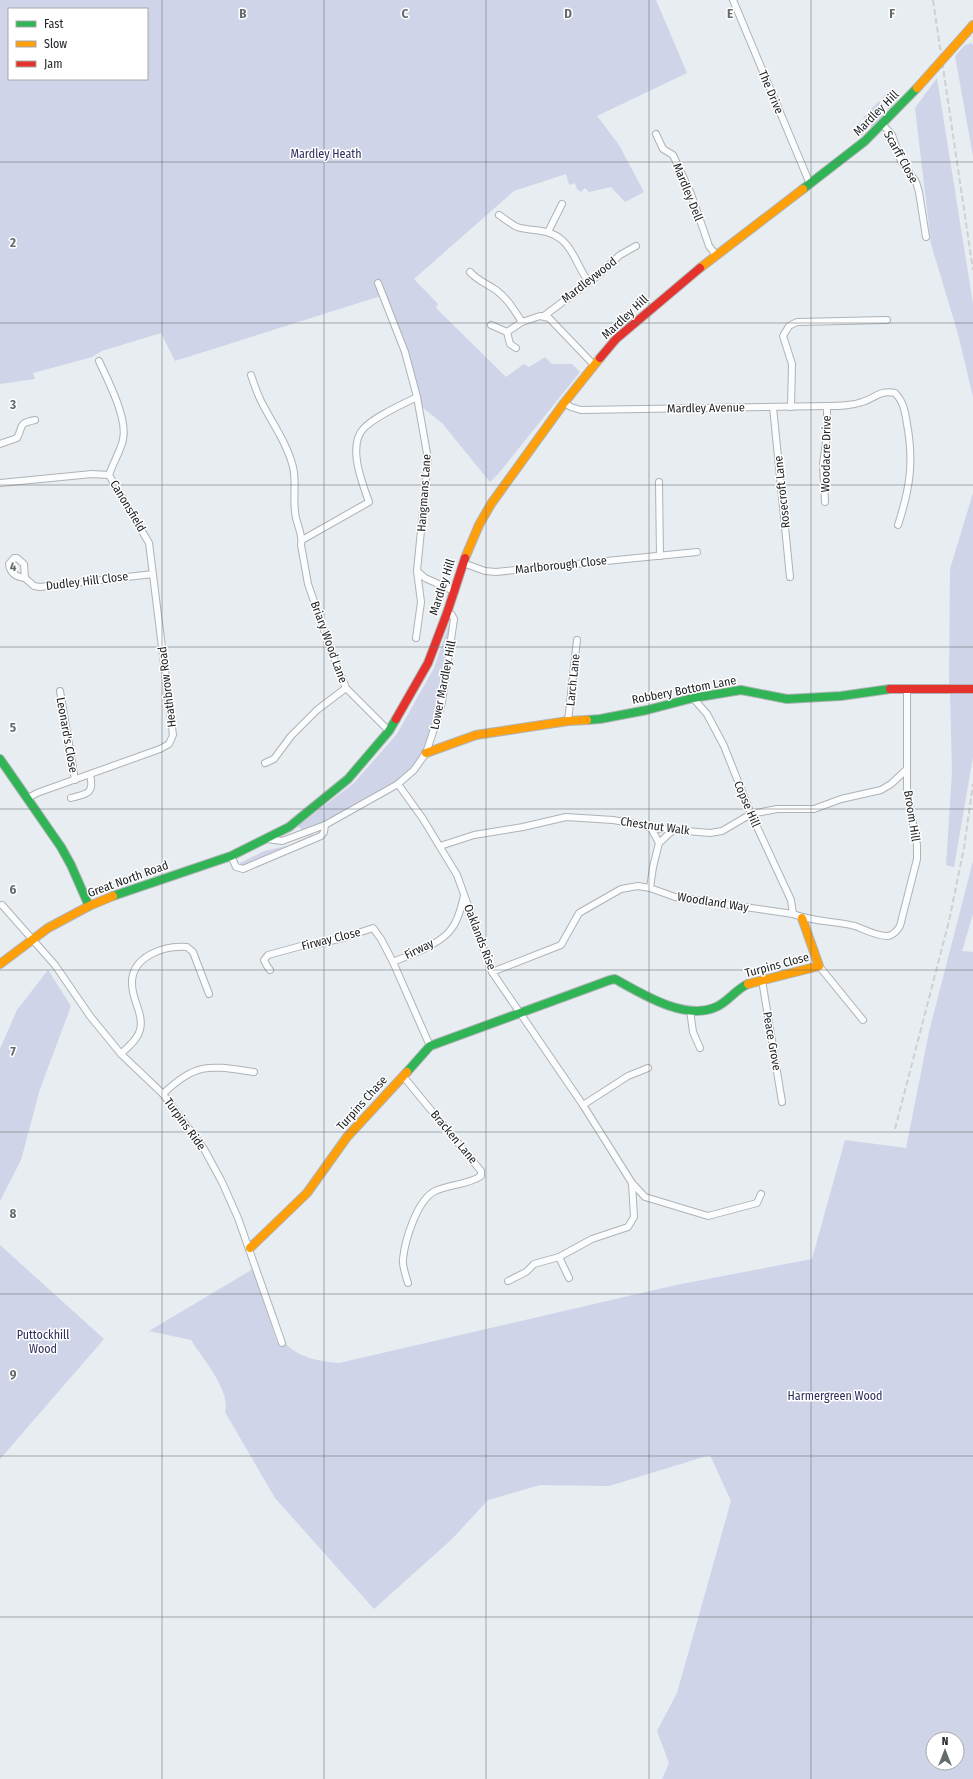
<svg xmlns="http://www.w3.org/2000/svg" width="973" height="1779" viewBox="0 0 973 1779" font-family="'Fira Sans Condensed',sans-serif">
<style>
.green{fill:#cfd4e8;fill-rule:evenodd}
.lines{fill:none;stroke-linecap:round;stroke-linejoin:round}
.street-casing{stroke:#aeb3b6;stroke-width:8}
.fast-casing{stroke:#aeb3b6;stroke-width:10}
.slow-casing{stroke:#aeb3b6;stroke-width:10}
.jam-casing{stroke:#aeb3b6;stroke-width:10}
.street{stroke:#fbfcfd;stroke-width:6}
.fast{stroke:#30b455;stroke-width:8}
.slow{stroke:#ff9f0a;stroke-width:8}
.jam{stroke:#e5322d;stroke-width:8}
.rail{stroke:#ced0d1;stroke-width:2;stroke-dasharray:6 3;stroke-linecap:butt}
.slow-bridge-casing{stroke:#aeb3b6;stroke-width:10;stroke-linecap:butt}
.slow-bridge{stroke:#ff9f0a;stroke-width:8}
.grid{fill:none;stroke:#666b6e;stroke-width:1;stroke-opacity:0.55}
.labels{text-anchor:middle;stroke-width:3;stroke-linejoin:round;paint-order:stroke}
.street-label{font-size:12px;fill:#212528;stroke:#fff}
.park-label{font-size:12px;fill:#2d2e5d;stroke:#fff}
.grid-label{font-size:13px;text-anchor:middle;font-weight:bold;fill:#666b6e;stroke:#fff;stroke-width:3;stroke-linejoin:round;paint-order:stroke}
</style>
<rect width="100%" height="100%" fill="#e7edf1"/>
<g class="green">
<path d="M0,0H656L687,73L597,116L619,145L644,192L625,202L611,187L589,192L585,188L581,192L577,189L575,183L569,185L566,174L514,191L414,279L438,304L436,308L506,377L524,364L529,367L545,357L552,364H572L580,372L499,473L490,482L442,423L422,407L401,332L384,295L175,361L161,333L102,351L92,357L33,373L35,379L0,384ZM9,9H147V79H9Z"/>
<path d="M972,43L973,46V156L955,56L965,45Z"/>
<path d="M937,78L973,304V397L958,334L931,244L915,108Z"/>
<path d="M891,89L898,99L889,109L881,99Z"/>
<path d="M879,101L886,112L871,128L863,118Z"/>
<path d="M860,122L866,131L859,138L852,130Z"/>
<path d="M973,493V684L949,685L950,569Z"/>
<path d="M449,624H451C445,663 438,741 411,769C398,783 379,791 363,801C343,813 325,825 303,831L298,826L354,783L397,734L434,668Z"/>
<path d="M973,692V757L954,867L946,865L952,772L950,693Z"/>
<path d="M313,834L314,835L243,866L240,865V863L264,851L290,845Z"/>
<path d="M973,861V914L962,951L973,952V1779H662L669,1763L657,1731L677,1693L731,1501L710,1455L609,1486L540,1485L488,1500L452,1539L374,1609L275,1498L225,1412C231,1390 202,1358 191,1340L149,1331L253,1269L277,1342L283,1341C298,1358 318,1361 339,1363L676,1285L812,1259L845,1140L906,1148L929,1032ZM933,1739H957V1763H933Z"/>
<path d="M48,970L71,1006L40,1089L21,1160L0,1201V1049L17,1010Z"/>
<path d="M0,1245L104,1339L0,1459Z"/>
</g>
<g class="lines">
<g class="street-casing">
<g id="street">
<path d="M733,0L810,184"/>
<path d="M883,125L892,135L901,161L916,182L919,192L926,237"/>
<path d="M656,134L663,149L673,155L691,194L709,246L716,255"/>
<path d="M499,215C505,219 511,224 517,227C533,232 549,228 562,240C575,251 578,269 589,282"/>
<path d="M548,232L562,204"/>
<path d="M470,272C477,280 487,284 496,290C508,299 514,310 522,322L540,316L549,318L594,365"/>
<path d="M378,283L405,352L417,397L428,459L417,571L421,602L416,638"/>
<path d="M544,316L597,276L620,255L636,246"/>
<path d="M491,325L507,332L510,344L516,348"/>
<path d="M507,332L522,322"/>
<path d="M99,361C108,381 128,418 123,440C120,452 113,463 109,475"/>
<path d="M251,375C254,384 257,393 261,401C272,423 287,443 293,467C297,483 292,501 296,518C298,527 303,536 301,545L308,584L333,656L346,688L389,731"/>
<path d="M564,403L571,407L581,410L827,406C839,406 851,406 862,402C876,398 878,390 895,393C904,402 905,412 907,424C914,462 910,488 898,525"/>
<path d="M773,407L790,577"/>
<path d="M791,407L792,364L783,336L789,326L797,322L887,320"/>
<path d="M0,444L17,438C24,425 17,424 35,420"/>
<path d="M659,482L660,556"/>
<path d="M0,483L92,474L109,475L149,543L173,735L169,744L160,749L37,793L28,798"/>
<path d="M825,502L823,464L827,435V406"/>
<path d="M302,540L369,502C362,483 347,445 364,428C376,416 401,405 417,397"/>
<path d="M14,558H17L24,564L25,578C16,577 10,573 9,564Z"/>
<path d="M463,563L485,571L496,572L697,552"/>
<path d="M417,571L425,578L454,591"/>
<path d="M25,578L34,586L40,587L153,574"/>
<path d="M60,691L75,780"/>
<path d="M693,698L707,714L724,746L751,814L791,900L793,914"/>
<path d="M568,721L577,640"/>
<path d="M265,763L274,759L291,736L317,710L346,688"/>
<path d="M398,784L423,819L457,875L492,972L583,1105L632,1183L634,1217L628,1227L592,1239L559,1257L534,1264L526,1272L508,1281"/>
<path d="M71,798C86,794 95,794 90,775"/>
<path d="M267,839L282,841L325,825L398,784L414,770L426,753L437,720L442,702L454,619L452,615L447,613"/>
<path d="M659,843L673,830"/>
<path d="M440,846L474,835L523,827L566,817L613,820L643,825L651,828L710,833L722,831L751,814L777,809H814L841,799L881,790L891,784L906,770"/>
<path d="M231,856L236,867L243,869L321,836L324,832L325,825"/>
<path d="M650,888L653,867L659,843L651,828"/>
<path d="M2,905L55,965L90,1016L121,1054L163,1094L204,1149L222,1182L238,1218L282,1343"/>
<path d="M393,962C409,955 442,944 452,928C459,919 461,907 464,896"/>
<path d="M819,966L863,1020"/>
<path d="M270,970L267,966L264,960L268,955L301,946L313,945L343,938L373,928L381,939L393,962L430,1046"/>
<path d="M492,972L561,945L579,913L621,889L638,886L650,888L675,897L793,914C813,922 835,921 855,926C866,930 876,936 888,936C894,935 897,931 900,926L917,859V845L907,792V689"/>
<path d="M762,980L782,1102"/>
<path d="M690,1010L693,1032L700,1048"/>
<path d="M121,1054C128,1046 137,1041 140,1030C144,1014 132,1000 132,984C131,956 165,945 187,947L193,952L209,994"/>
<path d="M403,1076L481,1171V1176C468,1185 450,1184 435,1191C417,1200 405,1240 403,1259C402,1266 406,1276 408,1283"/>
<path d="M163,1094C197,1061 211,1066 254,1072"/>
<path d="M583,1105L628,1076L648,1068"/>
<path d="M632,1183L645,1197L708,1216L757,1203L761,1194"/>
<path d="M559,1257L569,1278"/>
</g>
</g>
<g class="fast-casing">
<g id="fast">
<path d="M803,189L865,141L917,88"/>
<path d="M587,720L600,719L647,710L693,698L741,690L787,699L841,696L890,689"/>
<path d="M0,759L61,847L71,865L89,906"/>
<path d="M113,896L231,856L289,827L348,779L389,731L396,719"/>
<path d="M407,1072L430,1046L610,980L615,979C642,994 685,1021 716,1007C728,1002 736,989 748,984"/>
</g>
</g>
<g class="slow-casing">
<g id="slow">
<path d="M967,32L973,25"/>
<path d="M700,268L803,189"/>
<path d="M465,558L479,525L491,504L564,403L600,358"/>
<path d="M426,753L476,735L568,721L587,720"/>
<path d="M0,964L48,928L89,906L113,896"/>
<path d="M748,984L819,966L802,918"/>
<path d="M250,1248L307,1193L347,1137L407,1072"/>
</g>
</g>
<g class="jam-casing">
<g id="jam">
<path d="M600,358L616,339L700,268"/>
<path d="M890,689H973"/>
<path d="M396,719L428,663L447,613L465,558"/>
</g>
</g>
<use href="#street" class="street"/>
<use href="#fast" class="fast"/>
<use href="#slow" class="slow"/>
<use href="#jam" class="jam"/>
<g class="rail">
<path d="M933,0L973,270"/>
<path d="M895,1129L949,921L964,848L973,784"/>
</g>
<g class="slow-bridge-casing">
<path id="slow-bridge" d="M917,88L967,32"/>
</g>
<use href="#slow-bridge" class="slow-bridge"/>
</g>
<path class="grid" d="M162,0V1779M324,0V1779M486,0V1779M649,0V1779M811,0V1779M0,162H973M0,323H973M0,485H973M0,647H973M0,809H973M0,970H973M0,1132H973M0,1294H973M0,1456H973M0,1617H973"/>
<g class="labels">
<g class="street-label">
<text transform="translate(771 92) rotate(67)" y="4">The Drive</text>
<text transform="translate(876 113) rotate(-45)" y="4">Mardley Hill</text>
<text transform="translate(901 157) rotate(61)" y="4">Scarff Close</text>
<text transform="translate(688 192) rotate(68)" y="4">Mardley Dell</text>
<text transform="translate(589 280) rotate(-38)" y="4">Mardleywood</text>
<text transform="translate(625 317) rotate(-43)" y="4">Mardley Hill</text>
<text transform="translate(706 408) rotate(-1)" y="4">Mardley Avenue</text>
<text transform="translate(826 454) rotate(-89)" y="4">Woodacre Drive</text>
<text transform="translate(782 492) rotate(-96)" y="4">Rosecroft Lane</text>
<text transform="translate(424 493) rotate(-86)" y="4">Hangmans Lane</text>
<text transform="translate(128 506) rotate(59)" y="4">Canonsfield</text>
<text transform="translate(561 565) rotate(-6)" y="4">Marlborough Close</text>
<text transform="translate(87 581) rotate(-7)" y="4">Dudley Hill Close</text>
<text transform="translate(442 587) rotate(-72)" y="4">Mardley Hill</text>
<text transform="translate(329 642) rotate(70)" y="4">Briary Wood Lane</text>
<text transform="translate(573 680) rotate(-84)" y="4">Larch Lane</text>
<text transform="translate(443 685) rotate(-79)" y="4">Lower Mardley Hill</text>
<text transform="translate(167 687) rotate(-97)" y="4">Heathbrow Road</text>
<text transform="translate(684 690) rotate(-11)" y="4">Robbery Bottom Lane</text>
<text transform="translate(67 735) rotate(80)" y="4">Leonard's Close</text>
<text transform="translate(747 804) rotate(67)" y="4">Copse Hill</text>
<text transform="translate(912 816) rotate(81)" y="4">Broom Hill</text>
<text transform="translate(655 826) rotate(8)" y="4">Chestnut Walk</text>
<text transform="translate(128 879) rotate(-20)" y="4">Great North Road</text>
<text transform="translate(713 902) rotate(9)" y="4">Woodland Way</text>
<text transform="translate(480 937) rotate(69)" y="4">Oaklands Rise</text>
<text transform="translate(331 939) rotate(-14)" y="4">Firway Close</text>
<text transform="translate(419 949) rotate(-26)" y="4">Firway</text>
<text transform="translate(777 965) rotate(-15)" y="4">Turpins Close</text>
<text transform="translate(772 1041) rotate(80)" y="4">Peace Grove</text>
<text transform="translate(362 1103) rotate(-48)" y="4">Turpins Chase</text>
<text transform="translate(185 1124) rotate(54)" y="4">Turpins Ride</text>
<text transform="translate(454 1137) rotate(50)" y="4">Bracken Lane</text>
</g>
<g class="park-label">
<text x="326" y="158">Mardley Heath</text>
<text x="43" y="1339">Puttockhill<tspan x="43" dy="14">Wood</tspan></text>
<text x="835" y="1400">Harmergreen Wood</text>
</g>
</g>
<g class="grid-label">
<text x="243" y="18">B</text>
<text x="405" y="18">C</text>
<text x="568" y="18">D</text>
<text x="730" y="18">E</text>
<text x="892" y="18">F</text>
<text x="13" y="247">2</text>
<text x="13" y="409">3</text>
<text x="13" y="571">4</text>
<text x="13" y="732">5</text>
<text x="13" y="894">6</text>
<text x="13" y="1056">7</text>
<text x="13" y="1218">8</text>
<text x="13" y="1379">9</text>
</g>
<rect x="8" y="8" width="140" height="72" fill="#ffffff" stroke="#a6a8a9"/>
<rect x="16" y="21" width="20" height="6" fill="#30b455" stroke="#a6a8a9"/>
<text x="44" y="28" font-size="12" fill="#212528">Fast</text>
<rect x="16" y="41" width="20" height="6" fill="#ff9f0a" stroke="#a6a8a9"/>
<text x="44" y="48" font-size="12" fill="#212528">Slow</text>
<rect x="16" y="61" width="20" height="6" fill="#e5322d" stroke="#a6a8a9"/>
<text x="44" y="68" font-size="12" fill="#212528">Jam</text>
<g transform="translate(945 1751)"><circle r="19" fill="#ffffff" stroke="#a6a8a9"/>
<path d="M0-3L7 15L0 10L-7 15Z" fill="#666b6e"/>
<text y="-6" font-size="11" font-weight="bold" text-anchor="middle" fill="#212528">N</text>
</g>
</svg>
